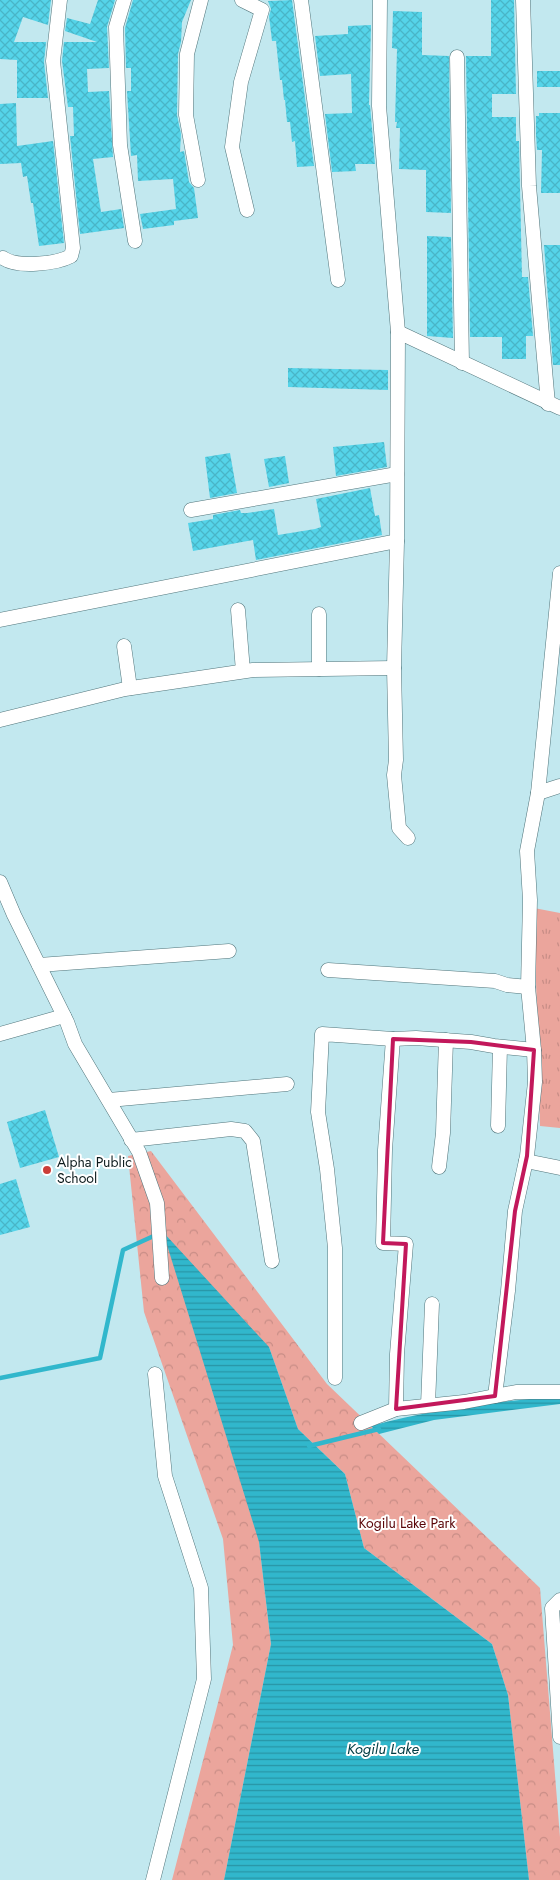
<svg xmlns="http://www.w3.org/2000/svg" width="560" height="1880" viewBox="0 0 560 1880" font-family="Jost,sans-serif">
<style>
.grass{fill:url(#grass-tufts)}
.park{fill:url(#park-crowns)}
.water{fill:url(#water-rules)}
.lines{fill:none;stroke-linecap:round;stroke-linejoin:round}
.stream{stroke:#31b7cc;stroke-width:4.5}
.building{fill:url(#building-cross-hatch)}
.street-casing{stroke:#51757b;stroke-width:15}
.street{stroke:#fff;stroke-width:14}
.marked{fill:none;stroke:#c2185b;stroke-width:4;stroke-linejoin:round}
.poi-dot{fill:#cb3d38;stroke:#fff;stroke-width:2}
.labels{text-anchor:middle;stroke-width:4;stroke-linejoin:round;paint-order:stroke}
.poi-label{font-size:14px;fill:#0b1a1c;stroke:#fff;text-anchor:start}
.park-label{font-size:14px;fill:#590407;stroke:#fff}
.water-label{font-size:15px;font-style:italic;fill:#003c44;stroke:#fff}
</style>
<defs>
<pattern id="grass-tufts" width="24" height="20" patternUnits="userSpaceOnUse" patternTransform="scale(1.25)"><rect width="24" height="20" fill="#eba59c"/><path d="M3 7l-1-3M5 7V3M7 7l1-3M15 17l-1-3M17 17v-4M19 17l1-3" fill="none" stroke="#c88d86"/></pattern>
<pattern id="park-crowns" width="20" height="18" patternUnits="userSpaceOnUse" patternTransform="scale(1.25)"><rect width="20" height="18" fill="#eba59c"/><path d="M2 6a3 3 0 1 1 6 0M12 15a3 3 0 1 1 6 0" fill="none" stroke="#c88d86"/></pattern>
<pattern id="water-rules" width="6" height="5" patternUnits="userSpaceOnUse" patternTransform="scale(1.25)"><rect width="6" height="5" fill="#31b7cc"/><path d="M0 2.5h6" fill="none" stroke="#2894a5"/></pattern>
<pattern id="building-cross-hatch" width="8" height="8" patternUnits="userSpaceOnUse" patternTransform="scale(1.25)"><rect width="8" height="8" fill="#55d4e9"/><path d="M0 0l8 8M0 8l8-8" fill="none" stroke="#49b5c7"/></pattern>
</defs>
<rect width="100%" height="100%" fill="#c2e8ef"/>
<path class="grass" d="M534,908L560,913V1128L540,1126Z"/>
<path class="park" d="M151,1151L327,1384L540,1588L560,1837V1880H529L508,1695L492,1644L364,1548L345,1474L298,1429L269,1347L259,1542L271,1644L224,1880H172L233,1645L223,1539L144,1312L128,1156Z"/>
<g class="water">
<path d="M163,1232L269,1347L298,1429L345,1474L364,1548L492,1644L508,1695L529,1880H224L271,1644L259,1542Z"/>
<path d="M560,1396V1404L434,1420L379,1434L371,1426C432,1409 496,1402 560,1396Z"/>
</g>
<g class="lines">
<g class="stream">
<path d="M0,1378L100,1358L123,1250L158,1234"/>
<path d="M309,1446L379,1429"/>
</g>
</g>
<g class="building">
<path d="M0,0H51L48,25L23,17L14,42H46L44,62L48,98H17V60L0,59Z"/>
<path d="M98,0H115L107,27L109,68L87,69L88,92L109,91L113,157L93,159L101,212L121,209L124,228L80,234L70,136H74L73,107H68L62,61L64,42H97L65,31L67,18L90,24Z"/>
<path d="M133,0H191L182,22L181,42L178,54L177,115L181,134L180,152L184,151L189,182L194,188L198,218L174,221V225L143,229L140,214L176,209L173,179L138,181L137,155L131,156L127,91H131V68H126L125,28Z"/>
<path d="M292,0L314,166L297,167L295,141L292,142L290,122H287L285,100H284L282,80H280L276,41H272L269,16L271,9L268,1Z"/>
<path d="M491,0H514L516,94H492V117H516V141H519L522,277H528L533,336H526V359H502V337H470L466,56H491Z"/>
<path d="M393,11L422,12V55L449,56L451,213L426,212V170L399,169L400,128H396L397,122H395L397,49L392,48Z"/>
<path d="M371,25L369,105H370L375,164H355L356,171L332,172L325,114L352,113L351,74L320,76L315,36L348,34V26Z"/>
<rect x="537" y="71" width="23" height="16"/>
<path d="M16,103L17,146L53,141L64,243L39,246L33,203H31L27,176L23,177L21,163L0,164V104Z"/>
<path d="M539,113H560V193H541L542,150H537L536,135V116H539Z"/>
<path d="M427,236L451,237L453,338L427,336Z"/>
<path d="M544,245H560V365H553Z"/>
<path d="M288,368L388,370V390L288,387Z"/>
<path d="M384,442L387,467L336,476L333,447Z"/>
<path d="M230,453L237,493L210,498L205,457Z"/>
<path d="M285,456L289,483L269,487L264,459Z"/>
<path d="M370,488L375,516L379,515L382,535L256,560L253,540L193,551L188,523L213,519V515L240,510L241,513H247L274,509L278,535L315,529L321,527L316,499Z"/>
<path d="M45,1110L59,1157L20,1168L7,1122Z"/>
<path d="M16,1179L30,1227L0,1235V1184Z"/>
</g>
<g class="lines">
<g class="street-casing">
<g id="street">
<path d="M124,0L116,27L120,145L135,241"/>
<path d="M242,0L262,10L241,82L232,147L247,210"/>
<path d="M301,0L338,280"/>
<path d="M380,0L379,106L398,332"/>
<path d="M523,0L529,186L548,404"/>
<path d="M457,57L462,363"/>
<path d="M198,180L186,115L187,54L201,0"/>
<path d="M3,258C17,268 56,264 71,256L73,248L53,61L60,0"/>
<path d="M191,510L397,474"/>
<path d="M397,541L394,668L396,760L394,775L399,828L408,838"/>
<path d="M238,610L243,671"/>
<path d="M319,614V669"/>
<path d="M0,620L397,541L398,332L560,408"/>
<path d="M124,646L130,688"/>
<path d="M0,720L125,689L253,670L394,668"/>
<path d="M538,793L560,786"/>
<path d="M0,882L14,915L67,1022L75,1044L139,1152L157,1203L162,1278"/>
<path d="M39,965L229,951"/>
<path d="M328,970L495,981L507,985L528,987"/>
<path d="M0,1034L64,1016"/>
<path d="M393,1039L385,1150L383,1243L406,1244L397,1354L396,1409"/>
<path d="M109,1100L287,1084"/>
<path d="M498,1126L500,1047"/>
<path d="M131,1140L231,1129L245,1131L253,1141L272,1261"/>
<path d="M526,1161L560,1168"/>
<path d="M439,1167L443,1133L446,1040"/>
<path d="M335,1378V1248L327,1169L318,1112L322,1034L393,1039L416,1038L471,1042L494,1046L534,1050"/>
<path d="M495,1396L508,1291L515,1211L527,1156L535,1082L534,1050L528,987L530,900L527,851L538,793L560,573"/>
<path d="M428,1405L432,1304"/>
<path d="M361,1423L396,1409L464,1402L516,1392H560"/>
<path d="M560,1600L552,1608L560,1737"/>
<path d="M153,1880L204,1679L201,1588L165,1476L155,1374"/>
</g>
</g>
<use href="#street" class="street"/>
</g>
<path class="marked" d="M393,1039L471,1042L534,1050L527,1156L515,1211L495,1396L396,1409L406,1244L383,1243Z"/>
<circle class="poi-dot" cx="47" cy="1170" r="5"/>
<g class="labels">
<g class="poi-label">
<text x="57" y="1167">Alpha Public<tspan x="57" dy="16">School</tspan></text>
</g>
<g class="park-label">
<text x="407" y="1528">Kogilu Lake Park</text>
</g>
<g class="water-label">
<text x="383" y="1754">Kogilu Lake</text>
</g>
</g>
</svg>
